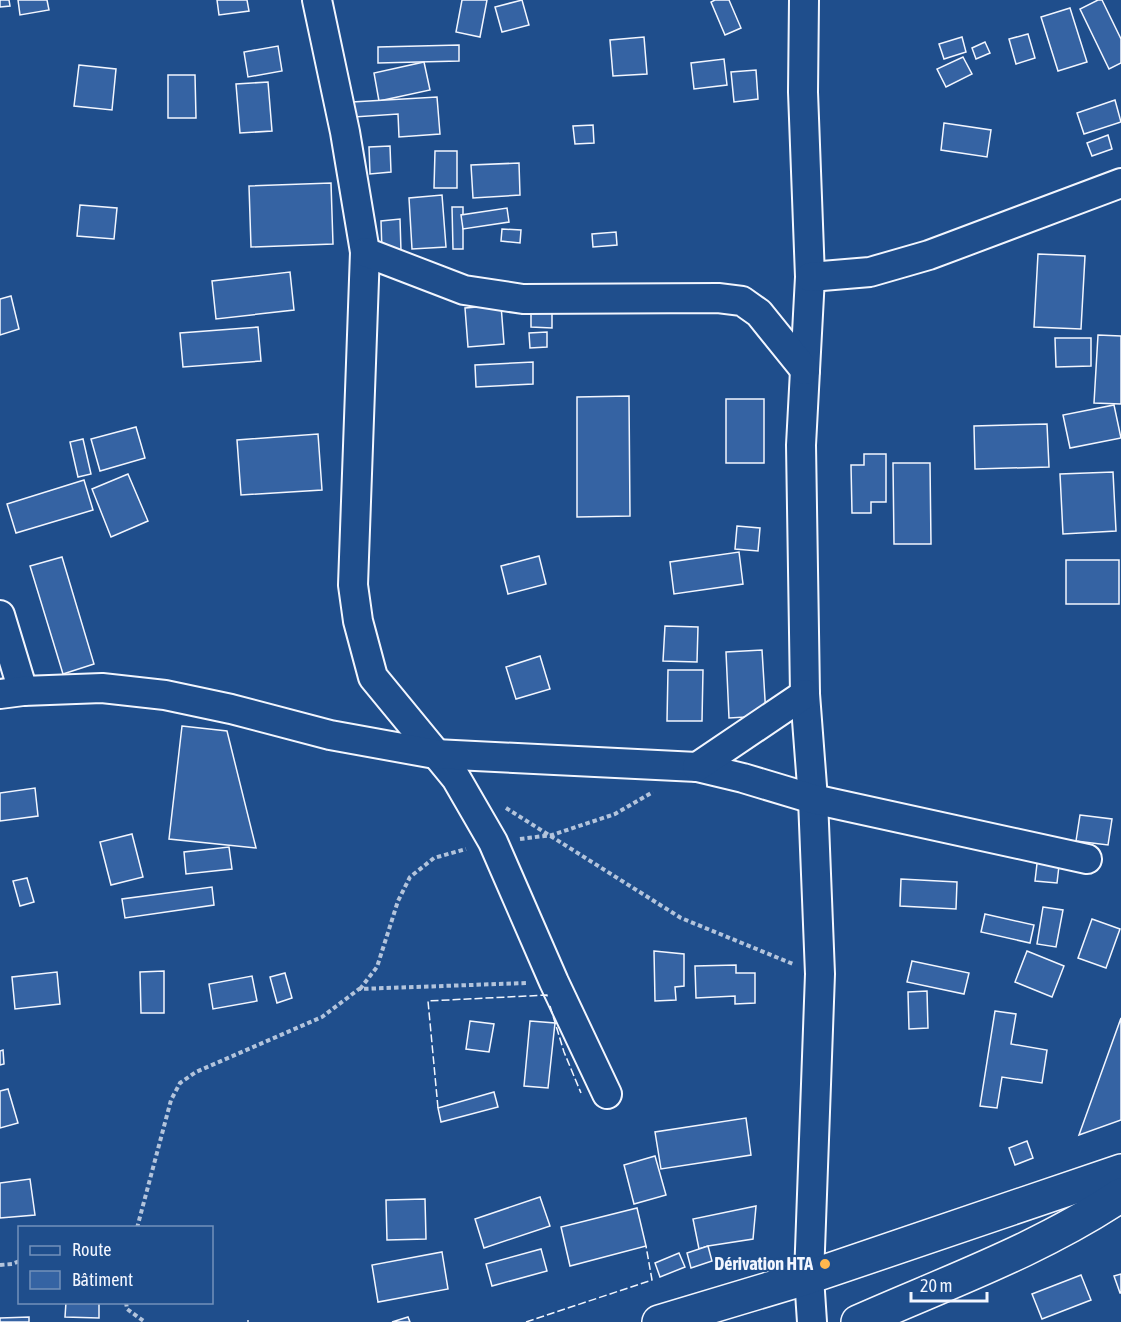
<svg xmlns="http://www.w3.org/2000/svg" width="1121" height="1322" viewBox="0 0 1121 1322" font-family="'Asap Condensed',sans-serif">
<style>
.building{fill:#3563a3;stroke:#f2f6ff;stroke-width:1.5}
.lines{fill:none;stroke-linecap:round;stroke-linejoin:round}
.minor-casing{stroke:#f2f6ff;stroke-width:32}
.major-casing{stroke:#f2f6ff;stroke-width:36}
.path{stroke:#b3c4dc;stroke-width:4;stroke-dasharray:4.5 3;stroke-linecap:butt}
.minor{stroke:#1f4e8c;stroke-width:28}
.major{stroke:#1f4e8c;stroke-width:33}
.fence{stroke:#f2f6ff;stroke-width:1.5;stroke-dasharray:8 3;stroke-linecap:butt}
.poi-dot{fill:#ffb74d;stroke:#1f4e8c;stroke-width:2}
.labels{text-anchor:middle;stroke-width:4.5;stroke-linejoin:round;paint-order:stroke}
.poi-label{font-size:18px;font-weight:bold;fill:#f2f6ff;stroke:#1f4e8c;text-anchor:end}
</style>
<rect width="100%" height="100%" fill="#1f4e8c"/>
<g class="building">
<path d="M0,0H9L10,6L0,7Z"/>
<path d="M18,0H47L49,10L20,15Z"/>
<path d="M217,0H247L249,11L219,15Z"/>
<path d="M462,0H487L480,37L456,32Z"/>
<path d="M522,0L529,25L502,32L495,7Z"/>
<path d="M715,0H729L741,28L725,35L711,2Z"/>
<path d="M1098,0H1102L1121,39V63L1109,69L1080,9Z"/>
<path d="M1070,8L1087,62L1058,71L1041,17Z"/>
<path d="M1028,34L1035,58L1016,64L1009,39Z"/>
<path d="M644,37L647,74L613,76L610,40Z"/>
<path d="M962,37L966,52L944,59L939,44Z"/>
<path d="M985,42L990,53L976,59L972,48Z"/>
<path d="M459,45V61L378,63V47Z"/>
<path d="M278,46L282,71L248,77L244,52Z"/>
<path d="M963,57L972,74L946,87L937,69Z"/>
<path d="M724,59L727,85L694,89L691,63Z"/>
<path d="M424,62L430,90L379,101L374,73Z"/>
<path d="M79,65L116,69L112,110L74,106Z"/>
<path d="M756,70L758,99L734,102L731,72Z"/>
<path d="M168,75H195L196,118H168Z"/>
<path d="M268,82L272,131L240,133L236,84Z"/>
<path d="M437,97L440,134L399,137L398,114L354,117L352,102Z"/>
<path d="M1115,100L1121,122L1084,134L1077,113Z"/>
<path d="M944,123L991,130L987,157L941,150Z"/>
<path d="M593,125L594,143L575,144L573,126Z"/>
<path d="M1108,135L1112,149L1092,156L1087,143Z"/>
<path d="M390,146L391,172L370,174L369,147Z"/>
<path d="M435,151H457V188H434Z"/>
<path d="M519,163L520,195L473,198L471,165Z"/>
<path d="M331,183L333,244L251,247L249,186Z"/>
<path d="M442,195L446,247L412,249L409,198Z"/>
<path d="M80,205L117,208L114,239L77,236Z"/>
<path d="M452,207H463V249H453Z"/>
<path d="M507,208L509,222L463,229L461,215Z"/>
<path d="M400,219L401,251L382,252L381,221Z"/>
<path d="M502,229L521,230L520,243L501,241Z"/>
<path d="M616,232L617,245L593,247L592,234Z"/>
<path d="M1038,254L1085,256L1081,329L1034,327Z"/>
<path d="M290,272L294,310L216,319L212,281Z"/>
<path d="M11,296L19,329L0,335V299Z"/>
<path d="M501,305L504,344L468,347L465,308Z"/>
<path d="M531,312H552V328L531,327Z"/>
<path d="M258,327L261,361L183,367L180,333Z"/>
<path d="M547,332V347L530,348L529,333Z"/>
<path d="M1098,335L1121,336V404L1094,403Z"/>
<path d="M1055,338H1091V366L1056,367Z"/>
<path d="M533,362V384L476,387L475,365Z"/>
<path d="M629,396L630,516L577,517V397Z"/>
<rect x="726" y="399" width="38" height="64"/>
<path d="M1114,405L1121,438L1070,448L1063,415Z"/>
<path d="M1047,424L1049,467L975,469L974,426Z"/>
<path d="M136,427L145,458L100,471L91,439Z"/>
<path d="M318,434L322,490L241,495L237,440Z"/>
<path d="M83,439L91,474L78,477L70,442Z"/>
<path d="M864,454H886V502H871V513H852L851,465H864Z"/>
<path d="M893,463H930L931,544H894Z"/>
<path d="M1113,472L1116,531L1063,534L1060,474Z"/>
<path d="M128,474L148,521L111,537L92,489Z"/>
<path d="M84,480L93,510L16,533L7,504Z"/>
<path d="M737,526L760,528L758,551L735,549Z"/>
<path d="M739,552L743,584L674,594L670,562Z"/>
<path d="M539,556L546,584L508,594L501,566Z"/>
<path d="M62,557L94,664L63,674L30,566Z"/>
<rect x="1066" y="560" width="53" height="44"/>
<path d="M665,626L698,627L697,662L663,661Z"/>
<path d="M762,650L766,716L729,718L726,652Z"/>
<path d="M540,656L550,689L516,699L506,667Z"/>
<path d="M668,670H703L702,721H667Z"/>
<path d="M182,726L227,731L256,848L169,839Z"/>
<path d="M35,788L38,816L0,821V793Z"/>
<path d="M1080,815L1112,819L1108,845L1076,841Z"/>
<path d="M132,834L143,877L111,885L100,842Z"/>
<path d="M229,847L232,869L186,874L184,852Z"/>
<path d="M1038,855L1060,857L1057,883L1035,881Z"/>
<path d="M27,878L34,902L20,906L13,881Z"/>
<path d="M901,879L957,882L956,909L900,906Z"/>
<path d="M212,887L214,905L125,918L122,899Z"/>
<path d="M1043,907L1063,910L1056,947L1037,944Z"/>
<path d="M985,914L1034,925L1030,943L981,932Z"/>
<path d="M1092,919L1120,929L1106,968L1078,958Z"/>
<path d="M654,951L684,954V986L675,987L676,1000L655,1001Z"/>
<path d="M1027,951L1064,966L1052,997L1015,982Z"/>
<path d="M912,961L969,973L964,994L907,982Z"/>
<path d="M736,965V973H755V1003L735,1004V996L696,998L695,966Z"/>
<path d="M164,971V1013H141L140,972Z"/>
<path d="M57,972L60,1004L15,1009L12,977Z"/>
<path d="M285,973L292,998L277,1003L270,977Z"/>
<path d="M252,976L257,1001L213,1009L209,984Z"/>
<path d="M927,991L928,1028L909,1029L908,992Z"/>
<path d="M995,1011L1016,1014L1011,1044L1047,1050L1042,1083L1002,1077L997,1108L980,1106Z"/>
<path d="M1121,1018V1120L1079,1135Z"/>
<path d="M470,1021L494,1024L489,1052L466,1049Z"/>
<path d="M530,1021L555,1023L548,1088L524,1086Z"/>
<path d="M3,1050L4,1064L0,1065V1051Z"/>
<path d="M8,1089L18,1123L0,1128V1091Z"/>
<path d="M494,1092L498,1107L441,1122L438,1108Z"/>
<path d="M746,1118L751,1155L661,1169L655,1132Z"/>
<path d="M1027,1141L1033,1158L1015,1165L1009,1148Z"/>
<path d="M655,1156L666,1195L634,1204L624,1165Z"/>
<path d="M30,1179L35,1215L0,1218V1183Z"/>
<path d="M540,1197L550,1226L484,1248L475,1219Z"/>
<path d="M425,1199L426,1239L387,1240L386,1200Z"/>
<path d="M756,1206L753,1239L708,1246L699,1249L693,1219Z"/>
<path d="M637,1208L646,1246L570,1266L561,1227Z"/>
<path d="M708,1246L712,1261L691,1268L687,1253Z"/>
<path d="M541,1249L547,1271L492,1286L486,1264Z"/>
<path d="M442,1252L448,1289L378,1302L372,1265Z"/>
<path d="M679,1253L685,1267L660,1277L655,1263Z"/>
<path d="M1121,1274V1293H1120L1114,1276Z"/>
<path d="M1081,1275L1091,1300L1042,1319L1032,1294Z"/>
<path d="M66,1302H99V1318L65,1317Z"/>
<path d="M29,1317V1322H0V1318Z"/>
<path d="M408,1317L410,1322H392Z"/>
</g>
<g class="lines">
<g class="minor-casing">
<g id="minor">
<path d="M317,0L345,132L365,252L353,585L358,621L373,677L456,778L493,842L554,982L607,1094"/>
<path d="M804,0L803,92L810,277L801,445L805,694L813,799L820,974L809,1277L812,1322"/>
<path d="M365,252L464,290L523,299L718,298L742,301L759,313L805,370"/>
<path d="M810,277L870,272L929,255L1121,183"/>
<path d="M0,615L23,691"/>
<path d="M0,694L23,691L102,688L165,695L231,709L330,735L435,754L697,767L743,778L813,799L1087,859"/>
<path d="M697,767L805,694"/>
</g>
</g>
<g class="major-casing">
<g id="major">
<path d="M659,1322L809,1277L1121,1171"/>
<path d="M858,1322C946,1283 1041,1249 1121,1195"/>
</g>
</g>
<g class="path">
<path d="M506,808L681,918L793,964"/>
<path d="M520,839L552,835L615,814L653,792"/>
<path d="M360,989L377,967L398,901L410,877L434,858L466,849"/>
<path d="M137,1228L171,1100L180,1083L196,1072L322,1017L359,989L526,983"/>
<path d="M0,1265L12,1264L20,1261"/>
<path d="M126,1302L127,1309L145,1322"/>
<path d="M247,1322H249"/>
</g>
<use href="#minor" class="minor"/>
<use href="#major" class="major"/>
<g class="fence">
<path d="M550,1006L564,1052L581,1093"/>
<path d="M438,1108L428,1001L547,995V997"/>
<path d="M526,1322L652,1280L646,1246"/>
</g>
</g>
<circle class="poi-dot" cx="825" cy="1264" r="6"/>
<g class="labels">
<g class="poi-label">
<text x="813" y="1270">Dérivation HTA</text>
</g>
</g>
<rect x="18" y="1226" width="195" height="78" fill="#1f4e8c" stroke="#7391ba" stroke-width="1.5"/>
<rect x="30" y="1246" width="30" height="9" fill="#1f4e8c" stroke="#7391ba" stroke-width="1.5"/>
<text x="72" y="1256" font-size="18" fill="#f2f6ff">Route</text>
<rect x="30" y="1271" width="30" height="18" fill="#3563a3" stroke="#7391ba" stroke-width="1.5"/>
<text x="72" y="1286" font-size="18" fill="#f2f6ff">Bâtiment</text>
<path d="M911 1292v9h76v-9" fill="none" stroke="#f2f6ff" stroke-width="3"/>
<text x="920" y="1292" font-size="18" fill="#f2f6ff" stroke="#1f4e8c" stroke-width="4.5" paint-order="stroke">20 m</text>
</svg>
